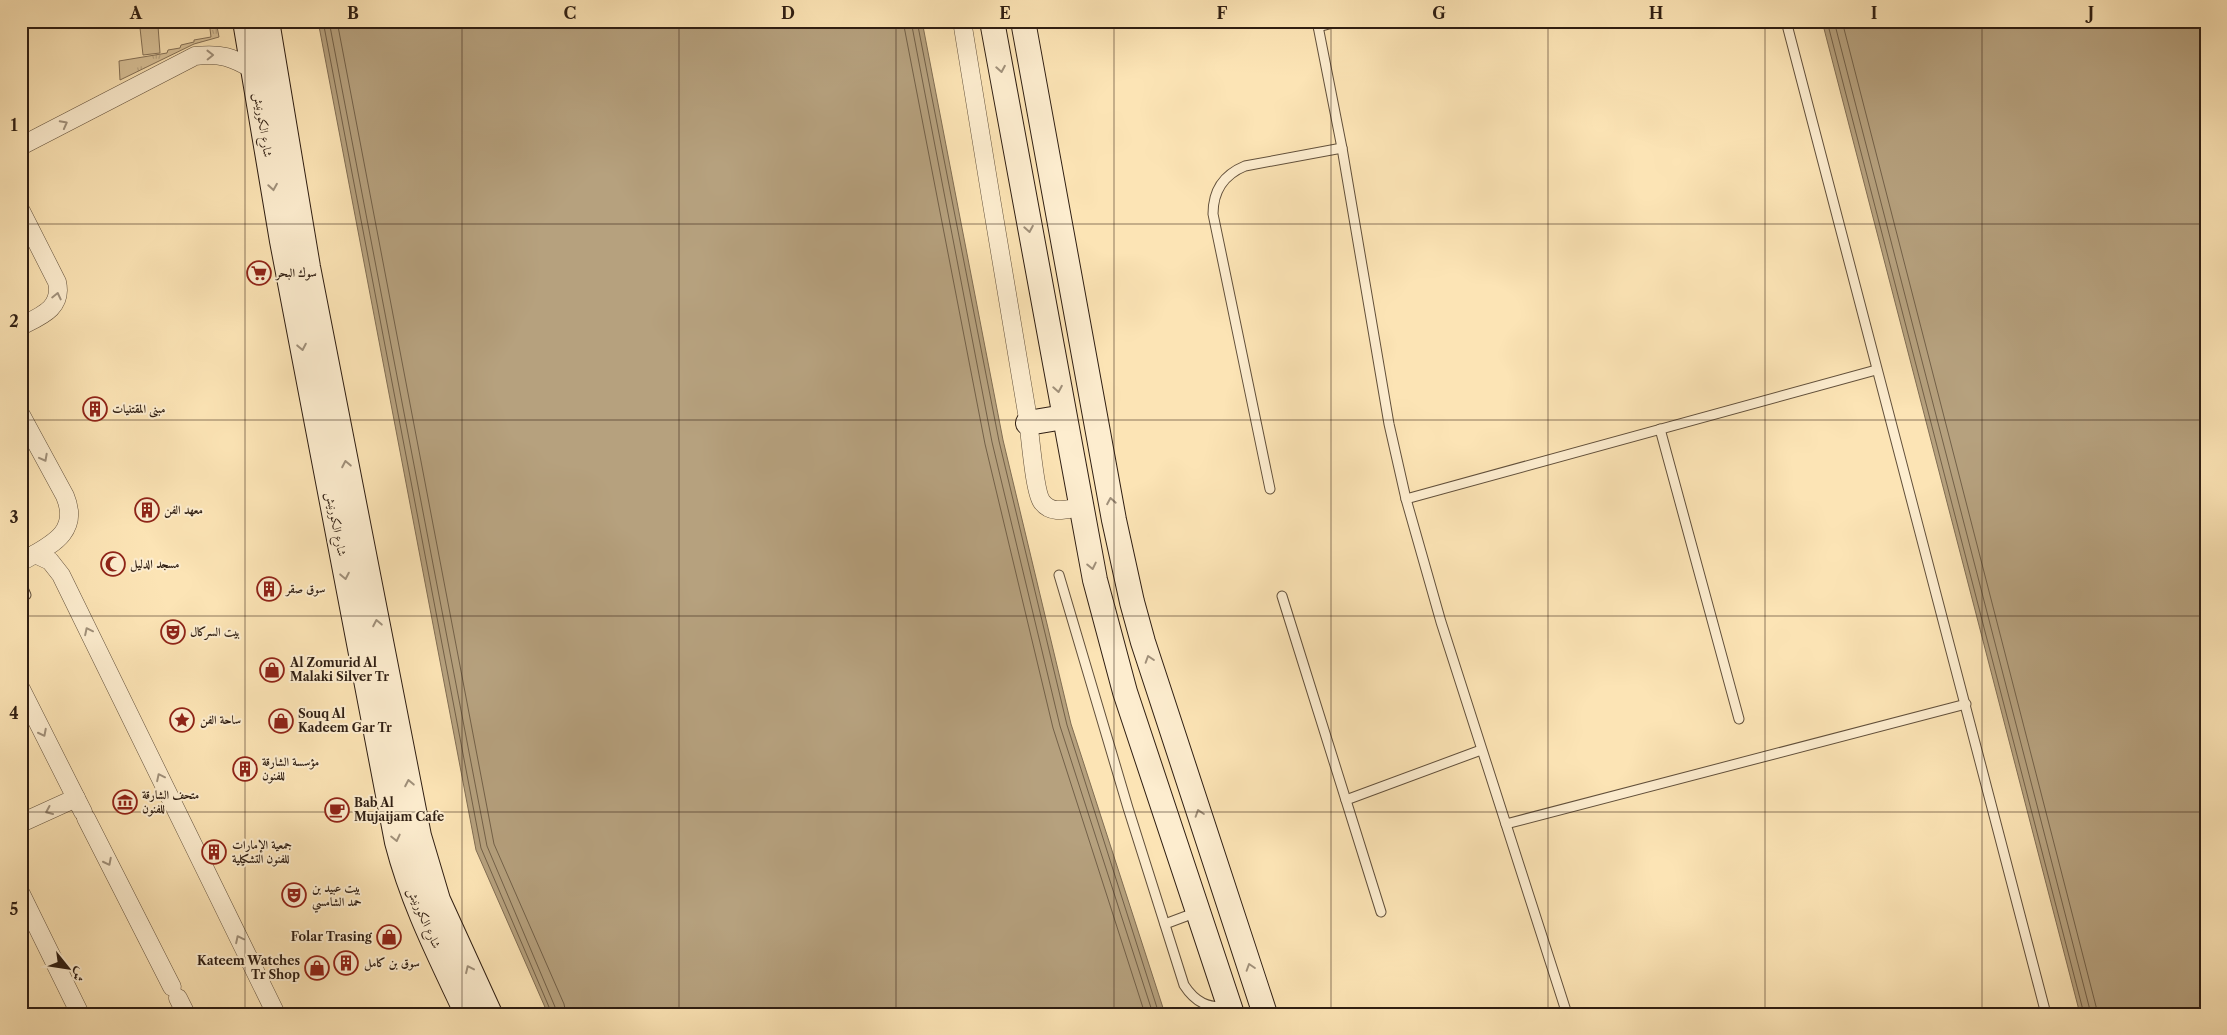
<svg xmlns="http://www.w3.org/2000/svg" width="2227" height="1035" viewBox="0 0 2227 1035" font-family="'Libre Caslon Text',Amiri,serif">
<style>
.grass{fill:url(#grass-tufts);stroke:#847056}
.park{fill:#d9c299;stroke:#847056}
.water{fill:#b6a17e;stroke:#806d53}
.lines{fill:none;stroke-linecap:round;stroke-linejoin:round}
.shore{stroke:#726048;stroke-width:1}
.lane-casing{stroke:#62503b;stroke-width:11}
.street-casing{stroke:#62503b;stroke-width:19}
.secondary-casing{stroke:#2f1e12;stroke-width:26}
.lane{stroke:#fdedcf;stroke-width:9}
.street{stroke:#fdedcf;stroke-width:18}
.secondary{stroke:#fdedcf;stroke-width:24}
.oneway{stroke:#a0907a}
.grid{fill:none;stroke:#2f1e12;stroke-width:1;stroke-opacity:0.55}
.labels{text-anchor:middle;stroke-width:4;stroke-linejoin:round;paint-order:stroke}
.street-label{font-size:12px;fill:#2f1e12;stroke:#fdedcf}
.poi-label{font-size:12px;font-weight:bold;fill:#2f1e12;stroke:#fdedcf;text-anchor:start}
.neatline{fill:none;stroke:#2f1e12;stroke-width:2}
.grid-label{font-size:16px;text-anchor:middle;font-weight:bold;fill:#2f1e12}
</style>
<defs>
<pattern id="grass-tufts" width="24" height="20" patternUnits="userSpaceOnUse" patternTransform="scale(1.25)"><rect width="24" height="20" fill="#d9c299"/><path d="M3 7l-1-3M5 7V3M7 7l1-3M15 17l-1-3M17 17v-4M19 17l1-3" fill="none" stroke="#bba683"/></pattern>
</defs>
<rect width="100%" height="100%" fill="#fce4b5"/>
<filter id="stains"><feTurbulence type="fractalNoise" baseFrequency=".004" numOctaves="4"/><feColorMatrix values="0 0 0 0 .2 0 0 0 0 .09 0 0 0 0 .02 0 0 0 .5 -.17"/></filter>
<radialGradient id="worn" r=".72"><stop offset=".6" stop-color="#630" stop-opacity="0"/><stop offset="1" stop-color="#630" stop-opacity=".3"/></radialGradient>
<path class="grass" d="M209,21H216L219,37L194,44L120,80L119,61L167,53L168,50L180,48L181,45L194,42V40L211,37Z"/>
<path class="park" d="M158,26L160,53L143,55L140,28Z"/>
<g class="water">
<path d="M318,21H922L1003,440L1071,724L1165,1014H548L476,850Z"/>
<path d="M1822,21H2206V1014H2080Z"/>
</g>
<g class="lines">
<g class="shore">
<path d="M323,21L481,848L552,1014"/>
<path d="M329,21L487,846L558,1014"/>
<path d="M337,21L494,844L564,1004L566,1014"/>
<path d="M903,21L985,444L1053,728L1145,1014"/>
<path d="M911,21L992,442L1060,726L1153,1014"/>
<path d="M917,21L999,441L1067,725L1159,1014"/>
<path d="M1827,21L2084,1014"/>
<path d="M1834,21L2091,1014"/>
<path d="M1842,21L2098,1014"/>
</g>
<g class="lane-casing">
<g id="lane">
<path d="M1317,21L1342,148L1389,424L1406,499L1441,622L1567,1014"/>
<path d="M1786,21L2046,1014"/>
<path d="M1318,27L1340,21"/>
<path d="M1660,429L1739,719"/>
<path d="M1270,489L1213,214C1213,191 1223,175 1245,166L1342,148"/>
<path d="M1406,499L1876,370"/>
<path d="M1059,575L1128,808L1184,985C1195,1002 1208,1009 1229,1006"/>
<path d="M21,584L26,595"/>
<path d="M1282,596L1381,912"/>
<path d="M1346,800L1481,750"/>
<path d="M1506,824L1966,704"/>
<path d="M1165,924L1197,912"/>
</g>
</g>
<g class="street-casing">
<g id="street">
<path d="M962,21C983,152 1005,282 1027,413C1030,430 1034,492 1042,502C1052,515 1067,509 1080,507"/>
<path d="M21,146L195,56C221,53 232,57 254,70"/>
<path d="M21,211L57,282C63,308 41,316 21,326"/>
<path d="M21,415L65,496C81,534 48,546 21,562"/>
<path d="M35,554L50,561L61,575L276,1014"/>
<path d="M21,689L83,812"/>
<path d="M86,818L172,987"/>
<path d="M21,823L76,798"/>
<path d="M21,894L80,1014"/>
<path d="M178,998L186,1014"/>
</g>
</g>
<g class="secondary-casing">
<g id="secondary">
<path d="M245,21L282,241L397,842C413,904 440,956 467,1014"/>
<path d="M267,21L308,267L419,836L438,900L490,1014"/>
<path d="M992,21L1095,580L1125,692L1232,1014"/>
<path d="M1023,21L1114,520L1132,602L1143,642L1265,1014"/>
<path d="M1028,423L1064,417"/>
</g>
</g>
<use href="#lane" class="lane"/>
<use href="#street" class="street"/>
<use href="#secondary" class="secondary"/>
</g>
<defs><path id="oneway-chevron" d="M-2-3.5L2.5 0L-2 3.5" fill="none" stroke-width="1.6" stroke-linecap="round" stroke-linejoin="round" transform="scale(1.25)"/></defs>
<g class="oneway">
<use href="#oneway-chevron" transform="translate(210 55) rotate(-1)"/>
<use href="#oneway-chevron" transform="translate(1001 69) rotate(80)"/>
<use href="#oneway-chevron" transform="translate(64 124) rotate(-28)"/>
<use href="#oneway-chevron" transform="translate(273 187) rotate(81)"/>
<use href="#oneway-chevron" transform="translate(1029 229) rotate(80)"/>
<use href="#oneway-chevron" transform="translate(57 296) rotate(-77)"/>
<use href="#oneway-chevron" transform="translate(302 347) rotate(79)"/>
<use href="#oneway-chevron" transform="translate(1058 389) rotate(80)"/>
<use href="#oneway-chevron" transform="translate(44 458) rotate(62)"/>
<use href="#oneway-chevron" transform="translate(346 464) rotate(-101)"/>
<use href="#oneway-chevron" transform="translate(1111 501) rotate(-100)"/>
<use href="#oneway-chevron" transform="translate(1092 566) rotate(78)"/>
<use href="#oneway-chevron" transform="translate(345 576) rotate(79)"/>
<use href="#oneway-chevron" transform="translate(377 623) rotate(-101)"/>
<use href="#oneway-chevron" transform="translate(88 631) rotate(-116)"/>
<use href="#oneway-chevron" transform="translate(1149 659) rotate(-108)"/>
<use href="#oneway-chevron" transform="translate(43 733) rotate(63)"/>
<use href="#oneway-chevron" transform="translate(160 777) rotate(-116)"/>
<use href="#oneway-chevron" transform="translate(409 783) rotate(-101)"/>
<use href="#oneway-chevron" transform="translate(49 811) rotate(156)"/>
<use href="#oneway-chevron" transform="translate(1199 813) rotate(-108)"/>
<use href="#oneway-chevron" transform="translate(396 838) rotate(77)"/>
<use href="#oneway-chevron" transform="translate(108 862) rotate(63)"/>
<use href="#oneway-chevron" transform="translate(239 939) rotate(-116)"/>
<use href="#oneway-chevron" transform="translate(1250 967) rotate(-108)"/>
<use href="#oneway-chevron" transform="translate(469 969) rotate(-115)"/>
</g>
<path class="grid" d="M245,21V1014M462,21V1014M679,21V1014M896,21V1014M1114,21V1014M1331,21V1014M1548,21V1014M1765,21V1014M1982,21V1014M21,224H2206M21,420H2206M21,616H2206M21,812H2206"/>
<defs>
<g id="supermarket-ring" transform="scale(1.25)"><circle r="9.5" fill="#fdedcf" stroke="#8f2418" stroke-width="1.5"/><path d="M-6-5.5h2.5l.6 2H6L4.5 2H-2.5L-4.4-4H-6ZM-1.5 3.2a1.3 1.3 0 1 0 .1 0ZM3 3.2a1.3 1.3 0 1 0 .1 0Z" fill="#8f2418"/></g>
<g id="building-ring" transform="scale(1.25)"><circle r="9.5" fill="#fdedcf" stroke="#8f2418" stroke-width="1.5"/><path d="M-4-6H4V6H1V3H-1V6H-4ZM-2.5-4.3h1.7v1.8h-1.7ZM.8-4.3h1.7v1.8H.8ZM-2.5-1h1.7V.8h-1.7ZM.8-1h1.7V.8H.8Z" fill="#8f2418"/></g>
<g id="mosque-ring" transform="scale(1.25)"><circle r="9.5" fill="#fdedcf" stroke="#8f2418" stroke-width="1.5"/><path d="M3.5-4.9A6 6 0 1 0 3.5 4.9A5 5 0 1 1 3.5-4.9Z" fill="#8f2418"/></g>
<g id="theatre-ring" transform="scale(1.25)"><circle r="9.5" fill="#fdedcf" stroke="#8f2418" stroke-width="1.5"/><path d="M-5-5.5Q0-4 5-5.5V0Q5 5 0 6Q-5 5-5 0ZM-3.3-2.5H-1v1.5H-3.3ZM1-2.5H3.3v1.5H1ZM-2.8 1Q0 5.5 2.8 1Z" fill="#8f2418"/></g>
<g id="shop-ring" transform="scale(1.25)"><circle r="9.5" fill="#fdedcf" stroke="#8f2418" stroke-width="1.5"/><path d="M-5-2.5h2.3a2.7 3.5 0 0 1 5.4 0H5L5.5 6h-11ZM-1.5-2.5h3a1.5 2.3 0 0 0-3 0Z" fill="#8f2418"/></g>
<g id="sight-ring" transform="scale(1.25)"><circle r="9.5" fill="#fdedcf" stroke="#8f2418" stroke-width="1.5"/><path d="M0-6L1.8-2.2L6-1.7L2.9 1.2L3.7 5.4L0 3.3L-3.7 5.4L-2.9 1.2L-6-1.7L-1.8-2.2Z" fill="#8f2418"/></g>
<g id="museum-ring" transform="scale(1.25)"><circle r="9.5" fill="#fdedcf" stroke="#8f2418" stroke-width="1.5"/><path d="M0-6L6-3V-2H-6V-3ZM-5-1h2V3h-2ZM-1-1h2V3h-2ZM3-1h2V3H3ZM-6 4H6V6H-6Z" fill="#8f2418"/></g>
<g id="cafe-ring" transform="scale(1.25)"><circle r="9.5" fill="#fdedcf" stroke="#8f2418" stroke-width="1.5"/><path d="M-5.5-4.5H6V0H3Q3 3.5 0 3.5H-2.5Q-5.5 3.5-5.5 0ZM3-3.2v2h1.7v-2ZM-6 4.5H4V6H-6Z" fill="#8f2418"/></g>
</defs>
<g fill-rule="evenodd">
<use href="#supermarket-ring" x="259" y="273"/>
<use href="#building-ring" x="95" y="409"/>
<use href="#building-ring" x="147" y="510"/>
<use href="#mosque-ring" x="113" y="564"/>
<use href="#building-ring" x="269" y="589"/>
<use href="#theatre-ring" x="173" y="632"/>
<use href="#shop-ring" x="272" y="670"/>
<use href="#sight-ring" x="182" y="720"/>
<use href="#shop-ring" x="281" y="721"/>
<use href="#building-ring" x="245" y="769"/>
<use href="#museum-ring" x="125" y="802"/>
<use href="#cafe-ring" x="337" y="810"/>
<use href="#building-ring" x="214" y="852"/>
<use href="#theatre-ring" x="294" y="895"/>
<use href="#shop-ring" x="389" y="937"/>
<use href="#building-ring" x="346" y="963"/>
<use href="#shop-ring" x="317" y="968"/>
</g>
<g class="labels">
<g class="street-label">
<text transform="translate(263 125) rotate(81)" y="4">شارع الكورنيش</text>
<text transform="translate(336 524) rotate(79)" y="4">شارع الكورنيش</text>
<text transform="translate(424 918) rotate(66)" y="4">شارع الكورنيش</text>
</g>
<g class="poi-label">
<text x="276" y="277">سوك البحر</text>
<text x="112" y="413">مبنى المقتنيات</text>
<text x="164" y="514">معهد الفن</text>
<text x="130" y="568">مسجد الدليل</text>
<text x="286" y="593">سوق صقر</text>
<text x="190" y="636">بيت السركال</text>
<text x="290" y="667">Al Zomurid Al<tspan x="290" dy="14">Malaki Silver Tr</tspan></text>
<text x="298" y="718">Souq Al<tspan x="298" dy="14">Kadeem Gar Tr</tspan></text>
<text x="200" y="724">ساحة الفن</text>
<text x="262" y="766">مؤسسة الشارقة<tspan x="262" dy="14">للفنون</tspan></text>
<text x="142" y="799">متحف الشارقة<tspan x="142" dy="14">للفنون</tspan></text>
<text x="354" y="807">Bab Al<tspan x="354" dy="14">Mujaijam Cafe</tspan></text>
<text x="232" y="849">جمعية الإمارات<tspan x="232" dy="14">للفنون التشكيلية</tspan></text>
<text x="312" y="892">بيت عبيد بن<tspan x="312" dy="14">حمد الشامسي</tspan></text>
<text x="372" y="941" text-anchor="end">Folar Trasing</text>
<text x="300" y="965" text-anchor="end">Kateem Watches<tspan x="300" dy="14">Tr Shop</tspan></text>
<text x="364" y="967">سوق بن كامل</text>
</g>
</g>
<rect width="2227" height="1035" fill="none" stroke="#fce4b5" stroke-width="55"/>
<g transform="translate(68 968) rotate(120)" stroke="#fdedcf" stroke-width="4" paint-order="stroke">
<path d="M0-4L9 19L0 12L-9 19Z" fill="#2f1e12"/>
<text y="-8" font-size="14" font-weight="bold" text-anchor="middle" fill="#2f1e12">ش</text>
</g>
<rect x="28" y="28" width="2172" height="980" class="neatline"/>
<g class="grid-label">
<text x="136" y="19">A</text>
<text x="353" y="19">B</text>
<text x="570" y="19">C</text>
<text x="788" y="19">D</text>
<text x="1005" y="19">E</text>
<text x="1222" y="19">F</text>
<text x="1439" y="19">G</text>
<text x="1656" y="19">H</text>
<text x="1874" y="19">I</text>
<text x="2091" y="19">J</text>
<text x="14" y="131">1</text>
<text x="14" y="327">2</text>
<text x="14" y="523">3</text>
<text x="14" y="719">4</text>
<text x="14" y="915">5</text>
</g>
<rect width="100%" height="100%" filter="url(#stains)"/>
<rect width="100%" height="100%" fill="url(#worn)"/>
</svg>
